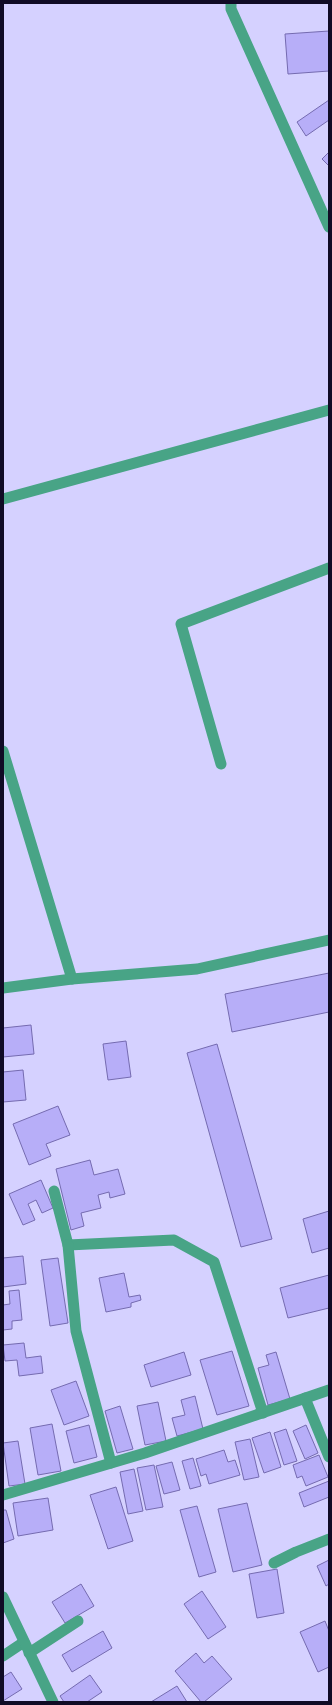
<svg xmlns="http://www.w3.org/2000/svg" width="332" height="1705" viewBox="0 0 332 1705" font-family="Arial,sans-serif">
<style>
.building{fill:#b7aef8;stroke:#756bb0}
.lines{fill:none;stroke-linecap:round;stroke-linejoin:round}
.service{stroke:#48a486;stroke-width:11}
.minor{stroke:#48a486;stroke-width:11}
</style>
<rect width="100%" height="100%" fill="#d5d1ff"/>
<g class="building">
<path d="M329,31V71L288,74L285,34Z"/>
<path d="M329,100V120L306,136L297,122Z"/>
<path d="M329,152V166L322,159Z"/>
<path d="M329,973V1012L232,1032L225,994Z"/>
<path d="M31,1025L34,1054L3,1057V1028Z"/>
<path d="M126,1041L131,1077L108,1080L103,1044Z"/>
<path d="M217,1044L272,1239L241,1247L187,1053Z"/>
<path d="M23,1070L26,1100L3,1102V1072Z"/>
<path d="M58,1106L70,1135L46,1144L51,1156L29,1165L13,1124Z"/>
<path d="M90,1160L94,1175L118,1169L125,1194L110,1198L109,1192L98,1195L101,1208L81,1213L84,1226L71,1230L56,1169Z"/>
<path d="M41,1180L53,1208L42,1213L36,1200L28,1204L35,1220L23,1225L9,1194Z"/>
<path d="M329,1211V1248L312,1253L303,1219Z"/>
<path d="M23,1256L26,1284L3,1287V1258Z"/>
<path d="M58,1258L68,1323L50,1326L41,1260Z"/>
<path d="M124,1273L129,1297L140,1295L141,1300L131,1303V1307L106,1312L99,1278Z"/>
<path d="M329,1275V1308L288,1318L280,1288Z"/>
<path d="M19,1290L22,1320L12,1321V1329L3,1330V1305L10,1304L9,1291Z"/>
<path d="M24,1343L26,1358L41,1356L43,1373L19,1376L17,1360L5,1361L3,1345Z"/>
<path d="M232,1351L249,1406L217,1415L200,1360Z"/>
<path d="M184,1352L191,1375L151,1387L144,1365Z"/>
<path d="M276,1352L290,1399L268,1405L258,1368L269,1365L266,1355Z"/>
<path d="M76,1381L89,1416L64,1425L51,1390Z"/>
<path d="M195,1396L203,1429L177,1436L172,1418L185,1415L181,1400Z"/>
<path d="M158,1402L166,1441L145,1445L137,1406Z"/>
<path d="M120,1406L133,1449L117,1453L105,1411Z"/>
<path d="M52,1424L61,1471L38,1475L30,1428Z"/>
<path d="M89,1425L97,1457L74,1463L66,1431Z"/>
<path d="M306,1425L318,1453L305,1459L293,1431Z"/>
<path d="M286,1429L297,1461L284,1465L274,1433Z"/>
<path d="M270,1432L281,1467L264,1473L252,1438Z"/>
<path d="M250,1439L259,1477L244,1480L235,1442Z"/>
<path d="M18,1441L25,1484L9,1486L3,1443Z"/>
<path d="M224,1450L228,1462L235,1460L240,1475L209,1484L206,1474L201,1476L196,1459Z"/>
<path d="M319,1455L328,1477L306,1486L302,1476L297,1478L293,1465Z"/>
<path d="M193,1458L201,1486L190,1489L182,1461Z"/>
<path d="M172,1462L180,1490L164,1494L156,1466Z"/>
<path d="M154,1465L163,1507L146,1510L137,1468Z"/>
<path d="M134,1469L143,1511L128,1514L120,1472Z"/>
<path d="M329,1481V1497L304,1507L299,1493Z"/>
<path d="M116,1487L133,1541L108,1549L90,1495Z"/>
<path d="M48,1498L53,1530L18,1536L13,1503Z"/>
<path d="M247,1503L262,1565L233,1572L218,1509Z"/>
<path d="M197,1506L216,1572L199,1577L180,1510Z"/>
<path d="M3,1510H6L14,1539L3,1543Z"/>
<path d="M329,1560V1584L326,1586L317,1566Z"/>
<path d="M277,1569L284,1613L257,1618L249,1574Z"/>
<path d="M81,1584L94,1606L65,1623L52,1602Z"/>
<path d="M202,1591L226,1627L208,1639L184,1604Z"/>
<path d="M325,1621L329,1631V1667L318,1672L300,1632Z"/>
<path d="M103,1631L112,1648L72,1672L62,1655Z"/>
<path d="M196,1653L204,1663L212,1656L232,1679L204,1702H201L175,1671Z"/>
<path d="M11,1672L22,1689L3,1701V1677Z"/>
<path d="M90,1675L102,1692L87,1702H64L60,1696Z"/>
<path d="M177,1686L187,1702H151Z"/>
</g>
<g class="lines">
<g class="service">
<path d="M3,751L72,979"/>
<path d="M3,988L72,979L197,969L329,940"/>
<path d="M54,1191L68,1245L174,1240L214,1262L263,1413"/>
<path d="M68,1245L76,1331L111,1463"/>
<path d="M274,1563L296,1552L329,1539"/>
<path d="M29,1653L78,1621"/>
<path d="M3,1656L24,1642"/>
</g>
<g class="minor">
<path d="M231,3V9L329,227"/>
<path d="M3,499L329,410"/>
<path d="M221,764L181,624L329,568"/>
<path d="M305,1398L329,1457"/>
<path d="M3,1495L145,1453L329,1390"/>
<path d="M3,1597L53,1702"/>
</g>
</g>
<rect width="332" height="1705" fill="none" stroke="#100b25" stroke-width="8"/>
</svg>
